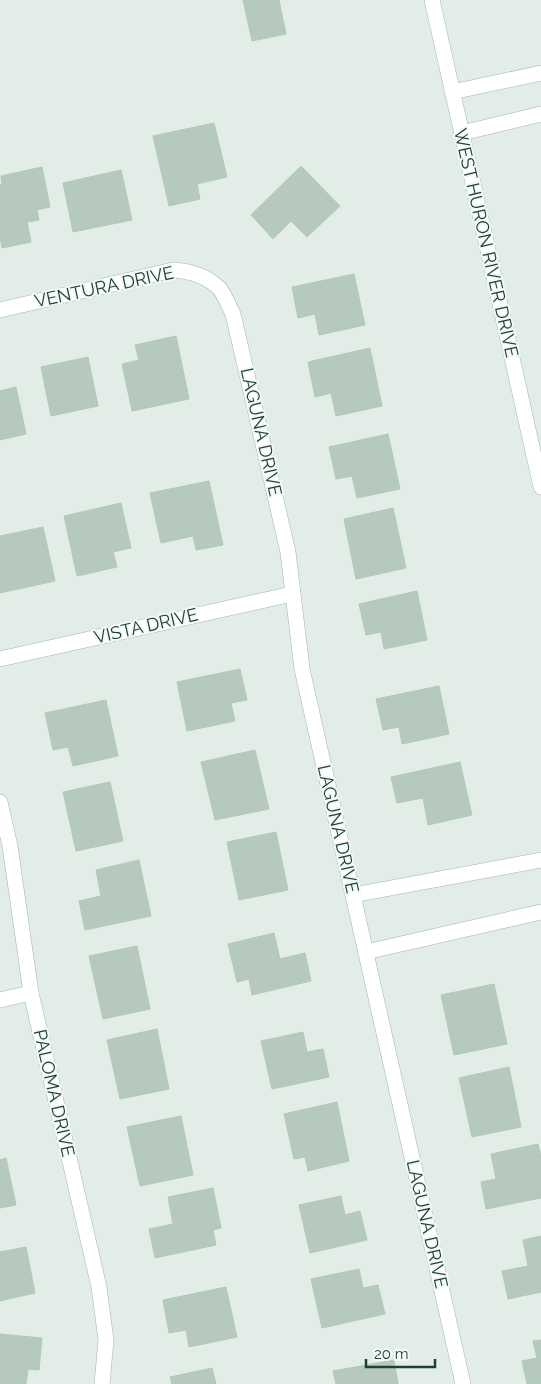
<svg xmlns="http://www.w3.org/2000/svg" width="541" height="1384" viewBox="0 0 541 1384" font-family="Raleway,sans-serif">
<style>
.building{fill:#b6c9bf;stroke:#b3c8bc}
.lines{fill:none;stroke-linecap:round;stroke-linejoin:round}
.minor-casing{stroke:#a3b6ad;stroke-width:16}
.secondary-casing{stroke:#9ebbad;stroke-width:16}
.minor{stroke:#fff;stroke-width:15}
.secondary{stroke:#fff;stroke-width:15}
.labels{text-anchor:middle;stroke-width:4;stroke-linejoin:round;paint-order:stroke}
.street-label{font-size:18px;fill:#1f4033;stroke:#f2f9f5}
</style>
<rect width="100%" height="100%" fill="#e1ede6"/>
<g class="building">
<path d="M243,0H279L286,34L252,41Z"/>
<path d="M214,123L227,177L197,184L200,199L169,206L153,136Z"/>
<path d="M301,166L340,206L307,237L291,221L273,239L251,215Z"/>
<path d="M42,167L50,207L37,210L39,220L27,222L31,242L2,248L0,237V185L2,184L1,176Z"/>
<path d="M121,170L132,220L73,232L63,183Z"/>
<path d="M354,274L365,325L319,335L315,314L298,318L292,287Z"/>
<path d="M176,336L189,399L132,411L122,364L139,360L135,345Z"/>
<path d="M370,348L382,406L336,416L331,393L315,397L308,362Z"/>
<path d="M88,357L98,406L51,416L41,367Z"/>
<path d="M16,387L26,434L0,440V391Z"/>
<path d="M388,434L400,489L357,498L352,476L336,479L329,447Z"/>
<path d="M209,481L223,545L196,550L193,536L161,543L150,493Z"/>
<path d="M121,503L131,548L113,552L117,567L77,576L64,516Z"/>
<path d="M393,508L406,568L356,579L344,519Z"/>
<path d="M43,527L55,581L0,593V536Z"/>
<path d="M417,591L427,640L384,649L381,632L366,635L359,604Z"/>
<path d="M240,669L247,700L231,703L235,721L187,731L177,682Z"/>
<path d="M439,686L449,734L402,744L399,727L383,730L376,699Z"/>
<path d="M106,700L118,756L73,766L68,747L53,750L45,713Z"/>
<path d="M255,750L269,809L215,820L201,762Z"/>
<path d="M460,762L472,815L428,825L423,798L397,803L391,777Z"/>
<path d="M110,782L123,841L76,851L63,792Z"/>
<path d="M276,832L288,890L239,900L227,842Z"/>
<path d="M139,860L151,916L85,930L79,901L101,896L96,870Z"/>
<path d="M274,933L280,959L305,953L311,981L252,995L249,979L237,982L228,944Z"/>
<path d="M137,946L150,1009L103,1019L89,956Z"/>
<path d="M494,984L507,1044L454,1055L441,995Z"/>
<path d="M157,1029L169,1089L120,1099L107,1040Z"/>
<path d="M303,1032L307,1052L323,1049L329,1077L272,1089L261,1041Z"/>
<path d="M509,1067L521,1127L472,1137L459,1078Z"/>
<path d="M337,1102L349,1161L308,1171L305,1157L294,1159L284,1114Z"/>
<path d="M181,1116L193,1175L140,1186L127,1127Z"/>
<path d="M538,1144L541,1156V1198L486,1209L481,1182L496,1179L491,1154Z"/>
<path d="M6,1158L16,1205L0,1208V1160Z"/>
<path d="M213,1188L221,1228L213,1230L216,1245L155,1258L149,1229L173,1224L168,1197Z"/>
<path d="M341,1196L345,1215L360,1211L367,1240L310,1253L299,1205Z"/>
<path d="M541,1236V1292L508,1299L502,1271L528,1266L523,1240Z"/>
<path d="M26,1247L35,1293L0,1301V1252Z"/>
<path d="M359,1269L363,1288L378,1285L385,1314L322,1328L311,1279Z"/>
<path d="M226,1287L237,1337L189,1347L186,1330L169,1333L163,1300Z"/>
<path d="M0,1334L42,1338L39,1370L28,1369L26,1384H0Z"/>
<path d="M541,1340V1384H527L522,1361L537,1358L533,1341Z"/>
<path d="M394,1360L398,1384H336L333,1371Z"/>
<path d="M212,1368L216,1384H172L170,1377Z"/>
</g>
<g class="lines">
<g class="minor-casing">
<g id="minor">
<path d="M452,92L541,73"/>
<path d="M462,133L541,114"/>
<path d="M0,310L173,270C190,271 207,276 220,289C225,296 229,306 233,314L288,552L302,669L463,1384"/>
<path d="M0,659L292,594"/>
<path d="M0,802L10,846L31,993L99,1287L106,1340L102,1384"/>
<path d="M353,895L541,860"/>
<path d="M366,952L541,912"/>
<path d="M0,1000L31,993"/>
</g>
</g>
<g class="secondary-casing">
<path id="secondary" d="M432,0L541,487"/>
</g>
<use href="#minor" class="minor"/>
<use href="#secondary" class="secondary"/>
</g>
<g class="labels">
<g class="street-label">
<text transform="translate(486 243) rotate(77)" y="6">WEST HURON RIVER DRIVE</text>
<text transform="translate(104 287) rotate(-12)" y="6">VENTURA DRIVE</text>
<text transform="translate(261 432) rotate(77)" y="6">LAGUNA DRIVE</text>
<text transform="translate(146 626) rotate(-13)" y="6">VISTA DRIVE</text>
<text transform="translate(338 829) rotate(77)" y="6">LAGUNA DRIVE</text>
<text transform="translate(54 1093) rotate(77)" y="6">PALOMA DRIVE</text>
<text transform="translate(427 1224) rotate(77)" y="6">LAGUNA DRIVE</text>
</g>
</g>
<path d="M366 1359v8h69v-8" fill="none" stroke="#1f4033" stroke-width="2.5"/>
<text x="374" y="1359" font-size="15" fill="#1f4033" stroke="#f2f9f5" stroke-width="4" paint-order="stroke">20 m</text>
</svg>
